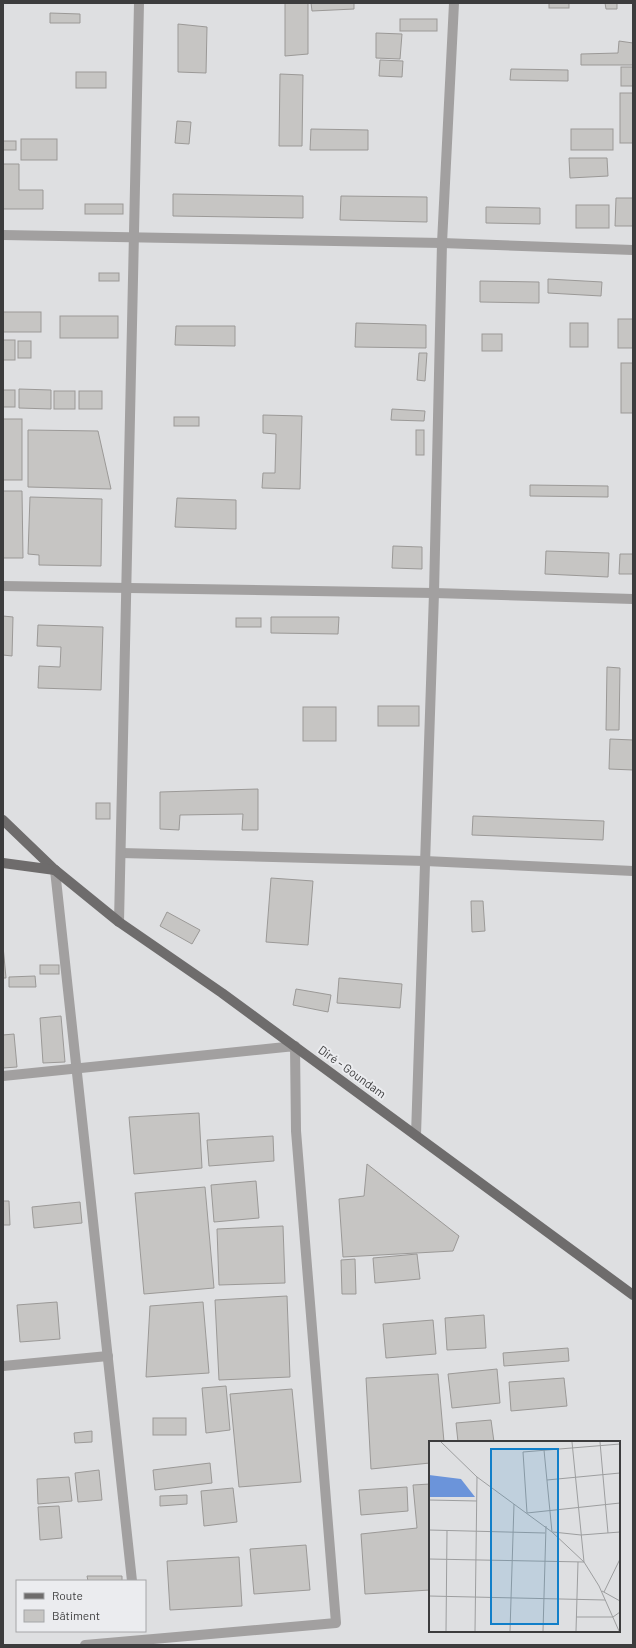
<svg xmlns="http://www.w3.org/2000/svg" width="636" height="1648" viewBox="0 0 636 1648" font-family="Barlow,sans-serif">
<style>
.building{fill:#c6c5c3;stroke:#9b9997}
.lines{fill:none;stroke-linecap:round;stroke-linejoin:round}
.minor{stroke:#a2a0a0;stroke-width:10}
.major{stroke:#6e6c6c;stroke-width:10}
.labels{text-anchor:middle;stroke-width:4;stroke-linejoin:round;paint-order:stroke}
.street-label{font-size:12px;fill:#3c3c3d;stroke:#ebecef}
.inset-road{fill:none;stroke:#9d9e9f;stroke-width:1}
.view{fill:#117fc9;fill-opacity:0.15;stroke:#117fc9;stroke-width:2}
.inset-edge{fill:none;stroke:#3c3c3d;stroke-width:2}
</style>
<rect width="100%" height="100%" fill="#dedfe1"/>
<g class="building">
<path d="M285,3H308V54L285,56Z"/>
<path d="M311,3H354V9L312,11Z"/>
<rect x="549" y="3" width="20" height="5"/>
<path d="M605,3H617V9H606Z"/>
<path d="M50,13L80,14V23H50Z"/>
<rect x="400" y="19" width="37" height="12"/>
<path d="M178,24L207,27L206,73L178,72Z"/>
<path d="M376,33L402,34L400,59L376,58Z"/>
<path d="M619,41L633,43V65H581V54L618,53Z"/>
<path d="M380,60L403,61L402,77L379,76Z"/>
<rect x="621" y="67" width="12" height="19"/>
<path d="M511,69L568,70V81L510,80Z"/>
<rect x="76" y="72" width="30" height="16"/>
<path d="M280,74L303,75L302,146H279Z"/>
<rect x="620" y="93" width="13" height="50"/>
<path d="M177,121L191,122L189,144L175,143Z"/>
<path d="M311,129L368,130V150H310Z"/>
<rect x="571" y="129" width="42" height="21"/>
<rect x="21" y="139" width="36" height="21"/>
<rect x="3" y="141" width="13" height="9"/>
<path d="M569,158H607L608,176L570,178Z"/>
<path d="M3,164H19V190H43V209H3Z"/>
<path d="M173,194L303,196V218L173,216Z"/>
<path d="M341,196L427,197V222L340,220Z"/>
<path d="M616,198H633V226H615Z"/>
<rect x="85" y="204" width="38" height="10"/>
<rect x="576" y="205" width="33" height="23"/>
<path d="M486,207L540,208V224L486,223Z"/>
<rect x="99" y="273" width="20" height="8"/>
<path d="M548,279L602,282L601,296L548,293Z"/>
<path d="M480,281L539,282V303L480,302Z"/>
<rect x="3" y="312" width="38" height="20"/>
<rect x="60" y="316" width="58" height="22"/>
<rect x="618" y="319" width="15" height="29"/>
<path d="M356,323L426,325V348L355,347Z"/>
<rect x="570" y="323" width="18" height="24"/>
<path d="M176,326H235V346L175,345Z"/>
<rect x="482" y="334" width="20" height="17"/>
<rect x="3" y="340" width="12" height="20"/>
<rect x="18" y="341" width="13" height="17"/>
<path d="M419,353H427L425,381L417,380Z"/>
<rect x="621" y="363" width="12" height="50"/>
<path d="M19,389L51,390V409L19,408Z"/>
<rect x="3" y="390" width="12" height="17"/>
<rect x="54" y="391" width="21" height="18"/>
<rect x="79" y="391" width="23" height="18"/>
<path d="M392,409L425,411L424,421L391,420Z"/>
<path d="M263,415L302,416L300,489L262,488L263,473H275L276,434L263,433Z"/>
<rect x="174" y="417" width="25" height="9"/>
<rect x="3" y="419" width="19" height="61"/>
<path d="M28,430L98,431L111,489L28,487Z"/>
<rect x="416" y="430" width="8" height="25"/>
<path d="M530,485L608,486V497L530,496Z"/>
<path d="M3,491H22L23,558H3Z"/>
<path d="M30,497L102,499L101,566L39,565V555L28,554Z"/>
<path d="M177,498L236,500V529L175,527Z"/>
<path d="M393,546L422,547V569L392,568Z"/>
<path d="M546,551L609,553L608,577L545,574Z"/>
<path d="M620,554H633V574H619Z"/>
<path d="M3,616L13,617L12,656L3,655Z"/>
<path d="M271,617H339L338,634L271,633Z"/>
<rect x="236" y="618" width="25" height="9"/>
<path d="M38,625L103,627L101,690L38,688L39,666L60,667L61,647L37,646Z"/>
<path d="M607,667L620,668L619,730H606Z"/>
<rect x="378" y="706" width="41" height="20"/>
<rect x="303" y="707" width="33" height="34"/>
<path d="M610,739L633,740V770L609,769Z"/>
<path d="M258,789V830H242L243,814L180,815L179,830L160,829V792Z"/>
<rect x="96" y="803" width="14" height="16"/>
<path d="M473,816L604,821L603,840L472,835Z"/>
<path d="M271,878L313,881L308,945L266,942Z"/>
<path d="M471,901H483L485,931L472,932Z"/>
<path d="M167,912L200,930L192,944L160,926Z"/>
<path d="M3,946L6,978H3Z"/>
<rect x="40" y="965" width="19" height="9"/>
<path d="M35,976L36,987H9V977Z"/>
<path d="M339,978L402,984L400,1008L337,1003Z"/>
<path d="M296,989L331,995L328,1012L293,1005Z"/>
<path d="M61,1016L65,1062L43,1063L40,1018Z"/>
<path d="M14,1034L17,1067L3,1068V1035Z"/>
<path d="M199,1113L202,1168L134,1174L129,1117Z"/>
<path d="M273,1136L274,1161L209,1166L207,1140Z"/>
<path d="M367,1164L459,1236L453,1251L343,1257L339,1199L364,1196Z"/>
<path d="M256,1181L259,1218L214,1222L211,1185Z"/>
<path d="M205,1187L214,1288L144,1294L135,1193Z"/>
<path d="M3,1201H9L10,1225H3Z"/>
<path d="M80,1202L82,1223L34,1228L32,1207Z"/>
<path d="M283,1226L285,1283L219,1285L217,1229Z"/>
<path d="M417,1254L420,1279L375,1283L373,1258Z"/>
<path d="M355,1259L356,1294H342L341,1260Z"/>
<path d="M287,1296L290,1377L219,1380L215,1300Z"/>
<path d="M57,1302L60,1339L20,1342L17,1305Z"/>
<path d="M203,1302L209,1373L146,1377L150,1306Z"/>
<path d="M484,1315L486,1348L447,1350L445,1318Z"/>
<path d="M433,1320L436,1354L386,1358L383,1324Z"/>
<path d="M568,1348L569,1361L504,1366L503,1353Z"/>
<path d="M497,1369L500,1403L452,1408L448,1374Z"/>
<path d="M438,1374L444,1442H430V1463L371,1469L366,1378Z"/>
<path d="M564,1378L567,1406L511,1411L509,1382Z"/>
<path d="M226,1386L230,1430L206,1433L202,1388Z"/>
<path d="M292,1389L301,1482L239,1487L230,1394Z"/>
<rect x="153" y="1418" width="33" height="17"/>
<path d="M491,1420L494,1442H458L456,1423Z"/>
<path d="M92,1431V1442L75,1443L74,1433Z"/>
<path d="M210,1463L212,1483L155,1490L153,1470Z"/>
<path d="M99,1470L102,1500L78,1502L75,1473Z"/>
<path d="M69,1477L72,1501L38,1504L37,1479Z"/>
<path d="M430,1484V1590L365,1594L361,1534L417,1528L413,1485Z"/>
<path d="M407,1487L408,1511L361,1515L359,1490Z"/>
<path d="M233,1488L237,1522L204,1526L201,1491Z"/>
<path d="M187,1495V1504L160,1506V1496Z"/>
<path d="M59,1506L62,1538L40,1540L38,1507Z"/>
<path d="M306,1545L310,1590L254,1594L250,1549Z"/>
<path d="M239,1557L242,1606L170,1610L167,1561Z"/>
<path d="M87,1576H122V1581H88Z"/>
</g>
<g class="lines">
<g class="minor">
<path d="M3,235L442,243L633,250"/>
<path d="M3,586L434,593L633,599"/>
<path d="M121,853L425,861L633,871"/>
<path d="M55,870L132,1581"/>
<path d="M119,922L139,3"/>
<path d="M3,1076L295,1046L296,1131L336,1623L85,1645"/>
<path d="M416,1135L434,593L442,243L454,3"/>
<path d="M3,1366L108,1356"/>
</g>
<g class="major">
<path d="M3,820L55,870L119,922L222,993L633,1295"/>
<path d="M3,863L55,870"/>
</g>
</g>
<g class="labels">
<g class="street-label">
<text transform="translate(352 1072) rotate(36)" y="4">Diré - Goundam</text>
</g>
</g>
<g transform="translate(429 1441)">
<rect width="191" height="191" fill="#dedfe1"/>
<path d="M0,34L32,38L46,56H0Z" fill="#6b94da"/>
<path class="inset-road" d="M12,1L48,36L123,91L155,121L170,145L190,190M171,1L179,92M191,3L94,11L98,72L191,62M115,9L123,91M118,39L191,32M0,59L48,60M0,89L116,92M124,91L152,94L191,91M0,118L155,121L143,1M173,150L191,160M175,151L191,118M0,155L176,159M147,176H184L191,171M17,190L18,90M46,190L48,36M81,190L85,63M114,190L117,85M147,190L149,121"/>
<path class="view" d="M62,8H129V183H62Z"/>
<rect width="191" height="191" class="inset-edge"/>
</g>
<rect width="636" height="1648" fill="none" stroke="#3c3c3d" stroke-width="8"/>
<rect x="16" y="1580" width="130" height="52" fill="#ebecef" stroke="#a5a6a8"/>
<rect x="24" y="1593" width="20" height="6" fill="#6e6c6c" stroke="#a5a6a8"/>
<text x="52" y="1600" font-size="12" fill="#3c3c3d">Route</text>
<rect x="24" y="1610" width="20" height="12" fill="#c6c5c3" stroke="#a5a6a8"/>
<text x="52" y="1620" font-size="12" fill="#3c3c3d">Bâtiment</text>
</svg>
